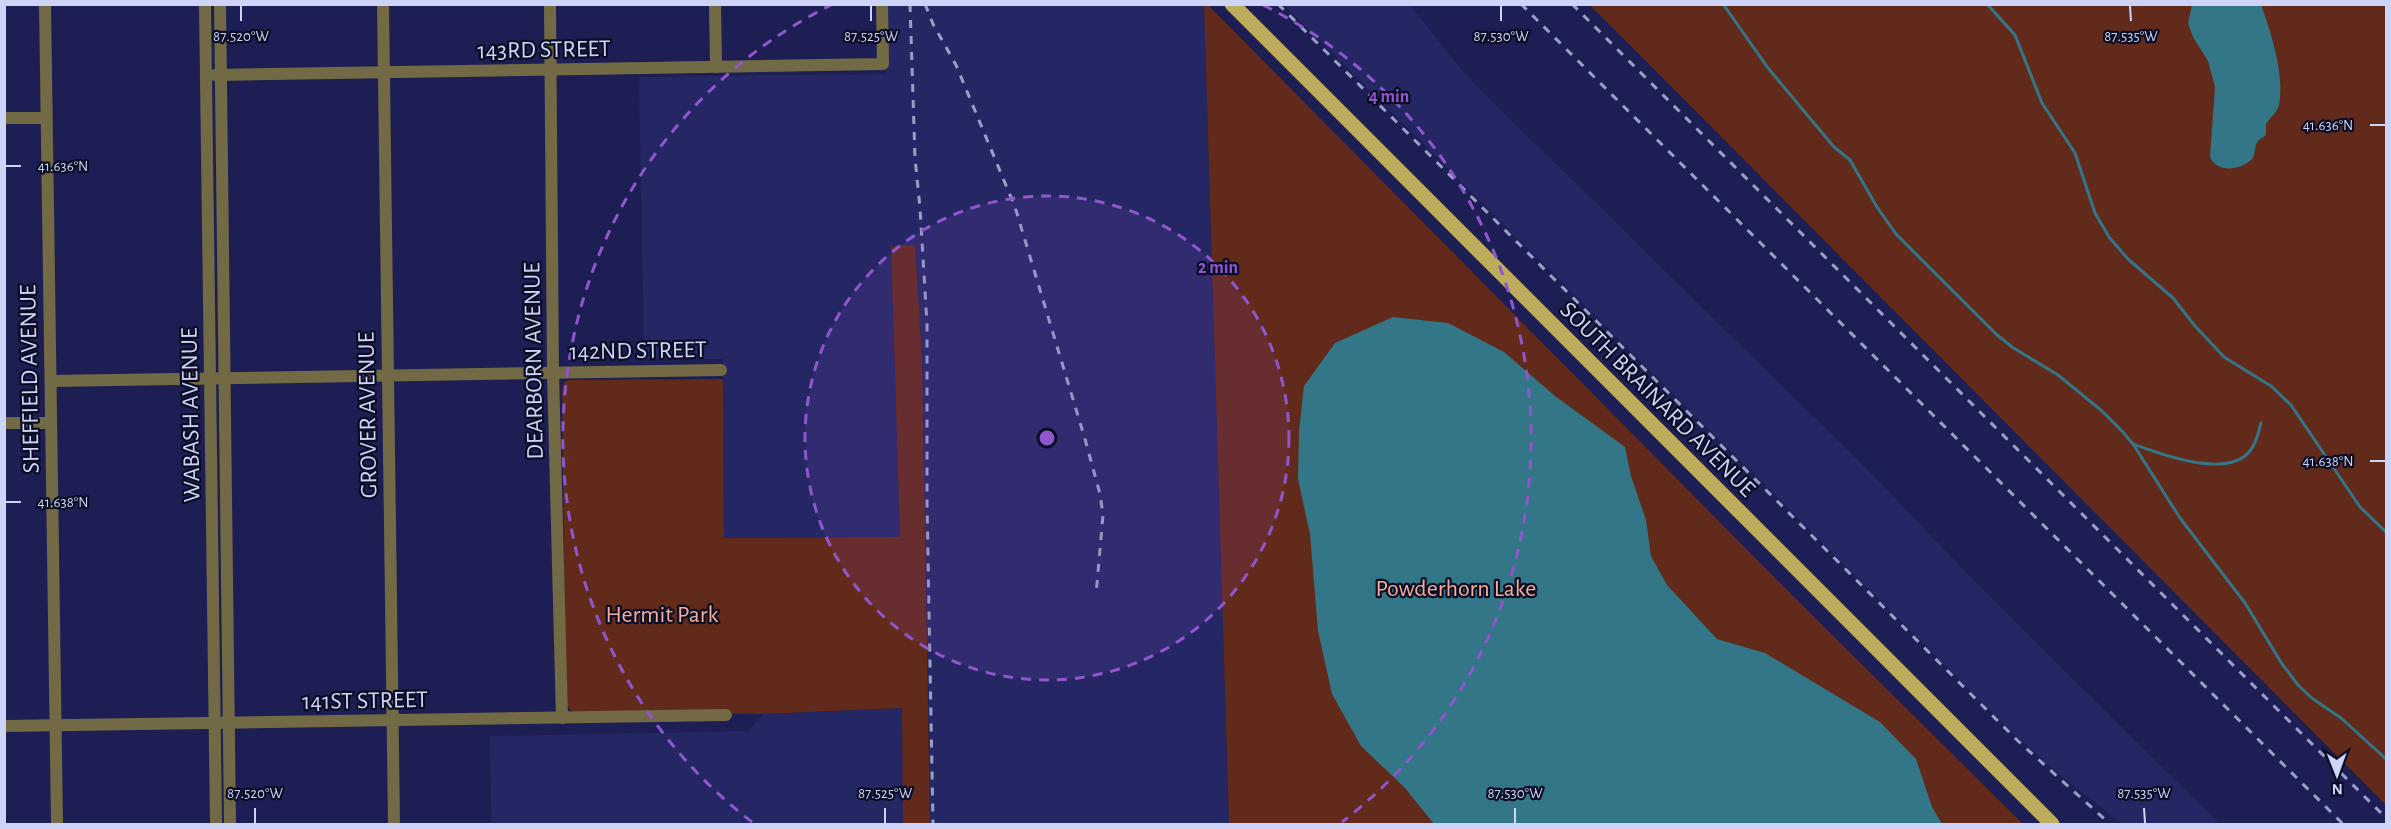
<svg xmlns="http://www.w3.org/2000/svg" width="2391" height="829" viewBox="0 0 2391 829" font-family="'Alegreya Sans',sans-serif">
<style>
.built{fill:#242763}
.green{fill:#622a1a}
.water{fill:#337687}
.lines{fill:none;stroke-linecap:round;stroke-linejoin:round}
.stream{stroke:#337687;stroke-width:3}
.minor{stroke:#726a45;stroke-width:12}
.major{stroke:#beac5d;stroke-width:15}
.rail{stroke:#9a9fc7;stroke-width:3;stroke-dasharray:8 8;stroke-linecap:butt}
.ticks{fill:none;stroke:#ced4f7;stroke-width:2}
.ring{fill:none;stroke:#9056cd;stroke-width:3;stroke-dasharray:10 8}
.labels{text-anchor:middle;stroke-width:4.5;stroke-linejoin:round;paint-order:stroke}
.street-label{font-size:24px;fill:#ced4f7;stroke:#0b0d24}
.park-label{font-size:24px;fill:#f5ad99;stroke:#0b0d24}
.ticks-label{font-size:15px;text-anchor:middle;fill:#ced4f7;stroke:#0b0d24;stroke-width:4.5;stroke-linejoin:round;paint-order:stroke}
.centre{fill:#9056cd;stroke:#0b0d24;stroke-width:3}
.ring-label{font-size:18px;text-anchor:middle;font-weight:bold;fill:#9056cd;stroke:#0b0d24;stroke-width:4.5;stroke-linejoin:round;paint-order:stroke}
</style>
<rect width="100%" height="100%" fill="#1d1e54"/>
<g class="built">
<path d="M887,5H1204L1229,824H930L922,359L915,246H891L900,537L724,538L723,359H644L639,77L885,74L888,68Z"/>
<path d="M1284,5H1410L1460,68L1499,108L1872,474L1983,590L2220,824H2122L2055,771L2013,733Z"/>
<path d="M903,708V824H491L490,736L749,731L763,714Z"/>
</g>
<g class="green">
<path d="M1204,5H1208L1792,595L2023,824H1229Z"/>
<path d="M1590,5H2386V805Z"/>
<path d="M915,245L922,359L930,824H903L902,708L763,714L572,711L566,705L562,388L564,382L569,380L723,379L724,538L900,537L891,246Z"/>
</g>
<g class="water">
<path d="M2192,5H2261C2271,32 2285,76 2279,105C2277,113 2270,117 2266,124V135C2264,137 2261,138 2258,141C2254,146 2256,154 2252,159C2241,170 2217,174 2210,157L2215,87L2208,61L2193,37L2188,23Z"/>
<path d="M1393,317L1448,323L1504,352L1555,396L1625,447L1631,476L1646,520L1651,556L1667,585L1717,639L1765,653L1880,722L1916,759L1932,807L1942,824H1434L1405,788L1361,746L1332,694L1318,631L1310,534L1298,479L1299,431L1304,386L1335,343Z"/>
</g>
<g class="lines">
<g class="stream">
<path d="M1723,4L1768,68L1834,147L1850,160L1877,207L1896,234L1996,334L2012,347L2058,375L2102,411L2121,430L2133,444L2180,518L2245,603L2282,664L2298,685L2313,699L2341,718L2386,759"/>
<path d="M1987,4L2015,35L2042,103L2075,153L2095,213L2109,237L2128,259L2173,298L2195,326L2224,357L2271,386L2291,405L2360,507L2386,532"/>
<path d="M2133,444C2160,454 2219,476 2245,456C2255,448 2258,434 2261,423"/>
</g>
<g class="minor">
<path d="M45,4L57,824"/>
<path d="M205,4L216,824"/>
<path d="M220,4L230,824"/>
<path d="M383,4L394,824"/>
<path d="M550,4L553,373L562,718"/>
<path d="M715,4L716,67"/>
<path d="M215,75L883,64L882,4"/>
<path d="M4,118H46"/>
<path d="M51,381L721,370"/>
<path d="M4,423H51"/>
<path d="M4,726L726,715"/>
</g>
<path class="major" d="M1232,4L2052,824"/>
<g class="rail">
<path d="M910,4L915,158L920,208L927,324V503L933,824"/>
<path d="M925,4L933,24L956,65L1015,207L1085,439L1100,494L1103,515L1096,595"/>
<path d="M1278,4L2018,741L2110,824"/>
<path d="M1521,4L2343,824"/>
<path d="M1572,4L2386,818"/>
</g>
</g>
<path class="ticks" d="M241,6V21M871,6V21M1501,6V21M2130,6L2131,21M2370,125H2385M6,166H21M2370,461H2385M6,502H21M255,808V823M885,808V823M1515,808V823M2144,808L2145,823"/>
<circle cx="1047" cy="438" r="242" fill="#9056cd" fill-opacity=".12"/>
<g class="ring">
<circle cx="1047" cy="438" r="242"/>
<path d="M752 822A484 484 0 0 1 831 5M1263 5A484 484 0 0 1 1342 822"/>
</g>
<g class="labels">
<g class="street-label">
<text transform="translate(544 49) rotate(-1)" y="8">143RD STREET</text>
<text transform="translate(638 350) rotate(-1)" y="8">142ND STREET</text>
<text transform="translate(533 361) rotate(-91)" y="8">DEARBORN AVENUE</text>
<text transform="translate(29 379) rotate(-91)" y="8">SHEFFIELD AVENUE</text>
<text transform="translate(1658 399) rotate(45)" y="8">SOUTH BRAINARD AVENUE</text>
<text transform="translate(190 415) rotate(-91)" y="8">WABASH AVENUE</text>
<text transform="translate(367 415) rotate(-91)" y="8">GROVER AVENUE</text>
<text transform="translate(365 700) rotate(-1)" y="8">141ST STREET</text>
</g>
<g class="park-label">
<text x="1456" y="596">Powderhorn Lake</text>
<text x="662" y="622">Hermit Park</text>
</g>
</g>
<g class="ticks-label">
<text x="241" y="41">87.520°W</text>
<text x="871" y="41">87.525°W</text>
<text x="1501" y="41">87.530°W</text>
<text x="2131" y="41">87.535°W</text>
<text x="2328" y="130">41.636°N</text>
<text x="63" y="171">41.636°N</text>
<text x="2328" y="466">41.638°N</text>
<text x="63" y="507">41.638°N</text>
<text x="255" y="798">87.520°W</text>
<text x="885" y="798">87.525°W</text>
<text x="1515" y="798">87.530°W</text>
<text x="2144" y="798">87.535°W</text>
</g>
<circle cx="1047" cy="438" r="9" class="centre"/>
<g class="ring-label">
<text x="1389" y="102">4 min</text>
<text x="1218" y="273">2 min</text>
</g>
<rect width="2391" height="829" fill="none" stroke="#ced4f7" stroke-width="12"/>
<g transform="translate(2337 775) rotate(179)" stroke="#0b0d24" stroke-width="4.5" paint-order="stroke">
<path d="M0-4.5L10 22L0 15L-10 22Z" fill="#ced4f7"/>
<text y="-9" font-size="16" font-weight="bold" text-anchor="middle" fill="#ced4f7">N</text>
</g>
</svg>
